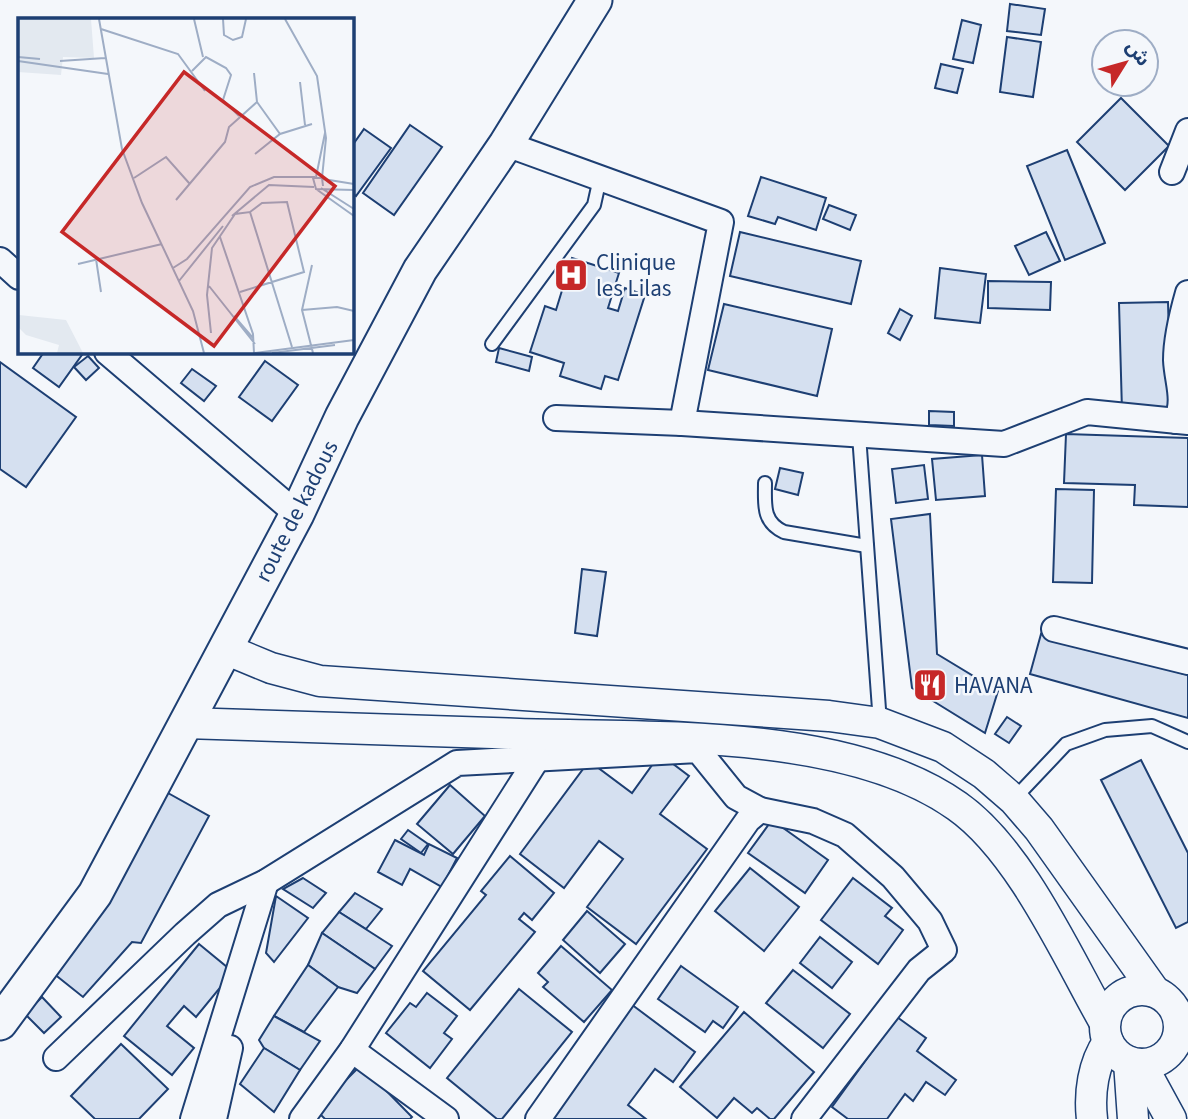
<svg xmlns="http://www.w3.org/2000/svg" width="1188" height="1119" viewBox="0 0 1188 1119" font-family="'Source Sans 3','Noto Sans Arabic',sans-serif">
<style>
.building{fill:#d5e0f0;stroke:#1d3f73;stroke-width:2}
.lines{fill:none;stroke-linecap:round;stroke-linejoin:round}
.service-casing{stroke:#1d3f73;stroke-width:16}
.minor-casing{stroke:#1d3f73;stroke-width:28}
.tertiary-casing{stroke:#1d3f73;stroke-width:33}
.secondary-casing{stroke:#1d3f73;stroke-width:37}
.service{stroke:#f4f7fb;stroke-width:12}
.minor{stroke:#f4f7fb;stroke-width:24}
.tertiary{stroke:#f4f7fb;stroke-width:30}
.secondary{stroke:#f4f7fb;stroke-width:33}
.labels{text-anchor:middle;stroke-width:5;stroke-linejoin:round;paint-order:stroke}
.poi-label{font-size:23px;fill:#1d3f73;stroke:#f4f7fb;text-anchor:start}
.street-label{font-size:23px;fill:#1d3f73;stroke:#f4f7fb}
.inset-road{fill:none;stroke:#9eadc5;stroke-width:2}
.view{fill:#c62828;fill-opacity:0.15;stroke:#c62828;stroke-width:3.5}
.inset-edge{fill:none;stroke:#1d3f73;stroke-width:3.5}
</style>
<rect width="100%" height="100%" fill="#f4f7fb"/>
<g class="building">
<path d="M1010,4L1045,9L1041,35L1007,31Z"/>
<path d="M962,20L981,25L973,63L953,59Z"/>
<path d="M1007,37L1041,42L1033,97L1000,92Z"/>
<path d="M941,64L963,69L957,93L935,88Z"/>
<path d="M1121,98L1169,146L1125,190L1077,142Z"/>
<path d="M410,125L442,147L394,215L363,193Z"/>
<path d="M364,129L391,148L356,196L352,193V146Z"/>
<path d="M1067,150L1105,243L1065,260L1027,166Z"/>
<path d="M761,177L826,198L816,230L778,217L775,224L748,216Z"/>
<path d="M829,205L856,215L850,230L823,219Z"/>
<path d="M740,232L861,261L851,304L730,276Z"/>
<path d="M1046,232L1060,261L1029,275L1015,246Z"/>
<path d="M572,258L619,273L608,308L618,311L625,288L645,295L618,380L605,376L601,389L560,376L564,363L530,352L545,306L556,310Z"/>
<path d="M940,268L986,274L980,323L935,318Z"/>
<path d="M988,281L1051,282L1050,310L988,308Z"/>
<path d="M1168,302L1171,410L1122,411L1119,303Z"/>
<path d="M724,304L832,329L817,396L708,370Z"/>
<path d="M900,309L912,316L900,340L888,333Z"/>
<path d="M499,348L532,357L529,371L496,362Z"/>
<path d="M44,352H84L59,387L33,368Z"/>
<path d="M88,356L99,368L86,380L74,367Z"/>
<path d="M265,361L298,385L272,421L239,397Z"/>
<path d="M0,362L76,417L26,487L0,469Z"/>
<path d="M192,369L216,386L204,401L181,383Z"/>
<path d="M929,411L954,412V426L929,425Z"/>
<path d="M1066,434L1188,438V507L1134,505L1135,485L1064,483Z"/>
<path d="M982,455L985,496L936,500L932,459Z"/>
<path d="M924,465L928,499L896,503L892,469Z"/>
<path d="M780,468L803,473L798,495L775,489Z"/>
<path d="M1056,489L1094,490L1092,583L1053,582Z"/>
<path d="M930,514L937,654L998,691L985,733L912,688L891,519Z"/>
<path d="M582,569L606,572L597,636L575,633Z"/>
<path d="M1041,634L1188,675V718L1030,674Z"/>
<path d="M1007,717L1021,726L1009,743L995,734Z"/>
<path d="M660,754L689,776L660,814L707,849L636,944L587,907L623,859L599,841L564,888L520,854L589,761L632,793Z"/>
<path d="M1141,760L1188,853V922L1176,928L1101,780Z"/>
<path d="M450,785L485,816L453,854L417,824Z"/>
<path d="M159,788L209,816L141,943L132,942L83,997L48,969Z"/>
<path d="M772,820L828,860L805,893L748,853Z"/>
<path d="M408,830L428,844L421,853L401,839Z"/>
<path d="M395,840L424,855L429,844L457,858L442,887L410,869L402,885L378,872Z"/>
<path d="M510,856L554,893L532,920L524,913L519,919L535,932L470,1010L423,971L486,895L481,891Z"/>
<path d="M750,868L799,907L764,951L715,911Z"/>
<path d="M303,878L326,893L313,908L283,889Z"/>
<path d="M853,878L892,908L885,916L903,930L878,964L821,920Z"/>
<path d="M355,893L382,909L366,929L339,912Z"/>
<path d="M276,896L308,918L274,962L266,953Z"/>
<path d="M587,911L625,944L600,973L563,940Z"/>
<path d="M339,912L392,946L375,969L322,933Z"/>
<path d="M322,933L375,969L357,993L338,987L308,965Z"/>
<path d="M820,937L852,962L832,988L800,963Z"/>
<path d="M199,944L233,972L196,1017L184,1006L167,1026L194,1048L172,1075L124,1036Z"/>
<path d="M561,946L612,990L584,1022L543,987L548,982L538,973Z"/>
<path d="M308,965L338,987L304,1032L274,1016Z"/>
<path d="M681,966L738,1007L723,1028L713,1021L705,1032L658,999Z"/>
<path d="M793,970L850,1014L823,1048L766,1003Z"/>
<path d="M519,989L572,1032L502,1119H497L447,1078Z"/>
<path d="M427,993L457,1016L444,1033L452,1039L430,1068L386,1033L410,1003L416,1007Z"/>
<path d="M42,997L61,1017L44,1033L25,1014Z"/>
<path d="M631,1004L695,1052L673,1082L655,1069L628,1105L646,1119H544Z"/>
<path d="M744,1012L814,1072L774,1119H770L757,1108L752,1113L734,1098L717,1118L680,1087Z"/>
<path d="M274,1016L320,1041L300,1070L264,1048L259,1040Z"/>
<path d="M897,1017L926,1038L917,1051L956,1080L945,1095L926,1082L913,1101L905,1094L887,1119H848L832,1107Z"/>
<path d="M121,1044L168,1089L139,1119H95L71,1096Z"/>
<path d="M264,1048L300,1070L274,1112L240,1084Z"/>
<path d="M361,1065L412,1117L410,1119H325L316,1110Z"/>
</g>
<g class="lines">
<g class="service-casing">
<g id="service">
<path d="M492,344L594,205L600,178"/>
<path d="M859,435L880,723"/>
<path d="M765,483C765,504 762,522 784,532L867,546"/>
<path d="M1014,799L1066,744L1105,730L1152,726L1188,742"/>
</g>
</g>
<g class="minor-casing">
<g id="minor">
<path d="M506,144L721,222L682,423"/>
<path d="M1172,172L1188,131"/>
<path d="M0,260L19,277"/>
<path d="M107,352L297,514"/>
<path d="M556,418L682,423L1004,444L1087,412L1188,422"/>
<path d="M1176,421C1186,400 1177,382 1176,360C1176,337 1182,314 1188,293"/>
<path d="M1054,629L1188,662"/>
<path d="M760,810L813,821L845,835L893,877L930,921L944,950L919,970L804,1119"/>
<path d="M352,1050L446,1119"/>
<path d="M56,1058L185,934L218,905L266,882L457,763L698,750L736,797L760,810L748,820L538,1119"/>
<path d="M193,1119L266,882"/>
<path d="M214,1119L230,1048"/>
<path d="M302,1119L352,1050L537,759"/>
</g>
</g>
<g class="tertiary-casing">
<g id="tertiary">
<path d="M225,649L271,668L320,681L829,716L880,723L943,747L984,774L1014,800L1039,829L1155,992"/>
<path d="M185,723C297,727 408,730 519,734C650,738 847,728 957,806C1020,850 1067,956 1105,1023"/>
<circle cx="1142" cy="1027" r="37"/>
<path d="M1129,1062L1133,1119"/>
<path d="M1141,1064L1171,1119"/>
<path d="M1092,1119C1089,1093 1093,1064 1108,1042"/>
</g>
</g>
<g class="secondary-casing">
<path id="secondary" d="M0,1023L95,894L297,514L342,417L420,270L506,144L595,0"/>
</g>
<use href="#service" class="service"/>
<use href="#minor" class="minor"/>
<use href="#tertiary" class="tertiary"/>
<use href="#secondary" class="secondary"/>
</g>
<defs>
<g id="hospital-square" transform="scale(1.75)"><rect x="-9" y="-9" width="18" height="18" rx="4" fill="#c62828" stroke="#f4f7fb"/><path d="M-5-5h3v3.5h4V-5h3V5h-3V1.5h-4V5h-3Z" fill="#fff"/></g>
<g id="restaurant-square" transform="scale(1.75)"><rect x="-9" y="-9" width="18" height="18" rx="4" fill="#c62828" stroke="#f4f7fb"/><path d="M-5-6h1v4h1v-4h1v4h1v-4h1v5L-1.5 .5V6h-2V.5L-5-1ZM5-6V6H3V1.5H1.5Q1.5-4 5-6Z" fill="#fff"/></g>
</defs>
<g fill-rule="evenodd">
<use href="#hospital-square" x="571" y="275"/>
<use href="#restaurant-square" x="930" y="685"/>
</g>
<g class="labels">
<g class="poi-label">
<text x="596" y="270">Clinique<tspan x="596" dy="26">les Lilas</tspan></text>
<text x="954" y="693">HAVANA</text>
</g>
<g class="street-label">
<text transform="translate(296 511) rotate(-63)" y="8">route de kadous</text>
</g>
</g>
<g transform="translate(18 18)">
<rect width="336" height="336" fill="#f4f7fb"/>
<path d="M0,1H73L76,40L45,39L43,57L0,54ZM1,297L48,302L65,335H39L41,327L8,317L0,309Z" fill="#e3e9f0"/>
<path class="inset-road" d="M81,1L104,131L124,185L175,293L186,335M176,1L185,39M205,1L206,17L215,22L224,19L228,1M267,1L299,58L308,120L304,160M83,11L160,36L187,73M0,39L22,41M0,43L90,56M42,43L87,40M174,53L188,39L208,50L213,57L205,82L221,98M236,55L239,84L262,116M282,64L287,107M237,136L262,116L294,106M298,159L307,115M116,160L148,139L171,165M305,161L336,166M305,168L304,160H295L298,171L336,172M303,170L336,191M298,171L336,198M158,182L207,124L211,109L239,84M214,198L251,167L296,169M202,219L235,316L236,335M78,241L83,274M60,246L144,226M294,247L284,292L295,335M155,250L169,241L232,169L256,159H297M161,263L205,208M191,268L237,326M222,274L286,254L269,184L244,185L232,194M284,292L319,289L336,293M216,298L235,320M193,315L189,277L194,230L217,196L232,194L274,329M237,335L336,322M254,335L317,327"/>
<path class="view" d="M166,54L317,168L196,328L44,214Z"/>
<rect width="336" height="336" class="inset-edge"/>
</g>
<g transform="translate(1125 63) rotate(53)"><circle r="33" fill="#f4f7fb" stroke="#9eadc5" stroke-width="2"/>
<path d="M0-5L12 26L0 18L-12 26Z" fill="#c62828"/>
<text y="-10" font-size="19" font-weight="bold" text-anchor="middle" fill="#1d3f73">ش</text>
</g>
</svg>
